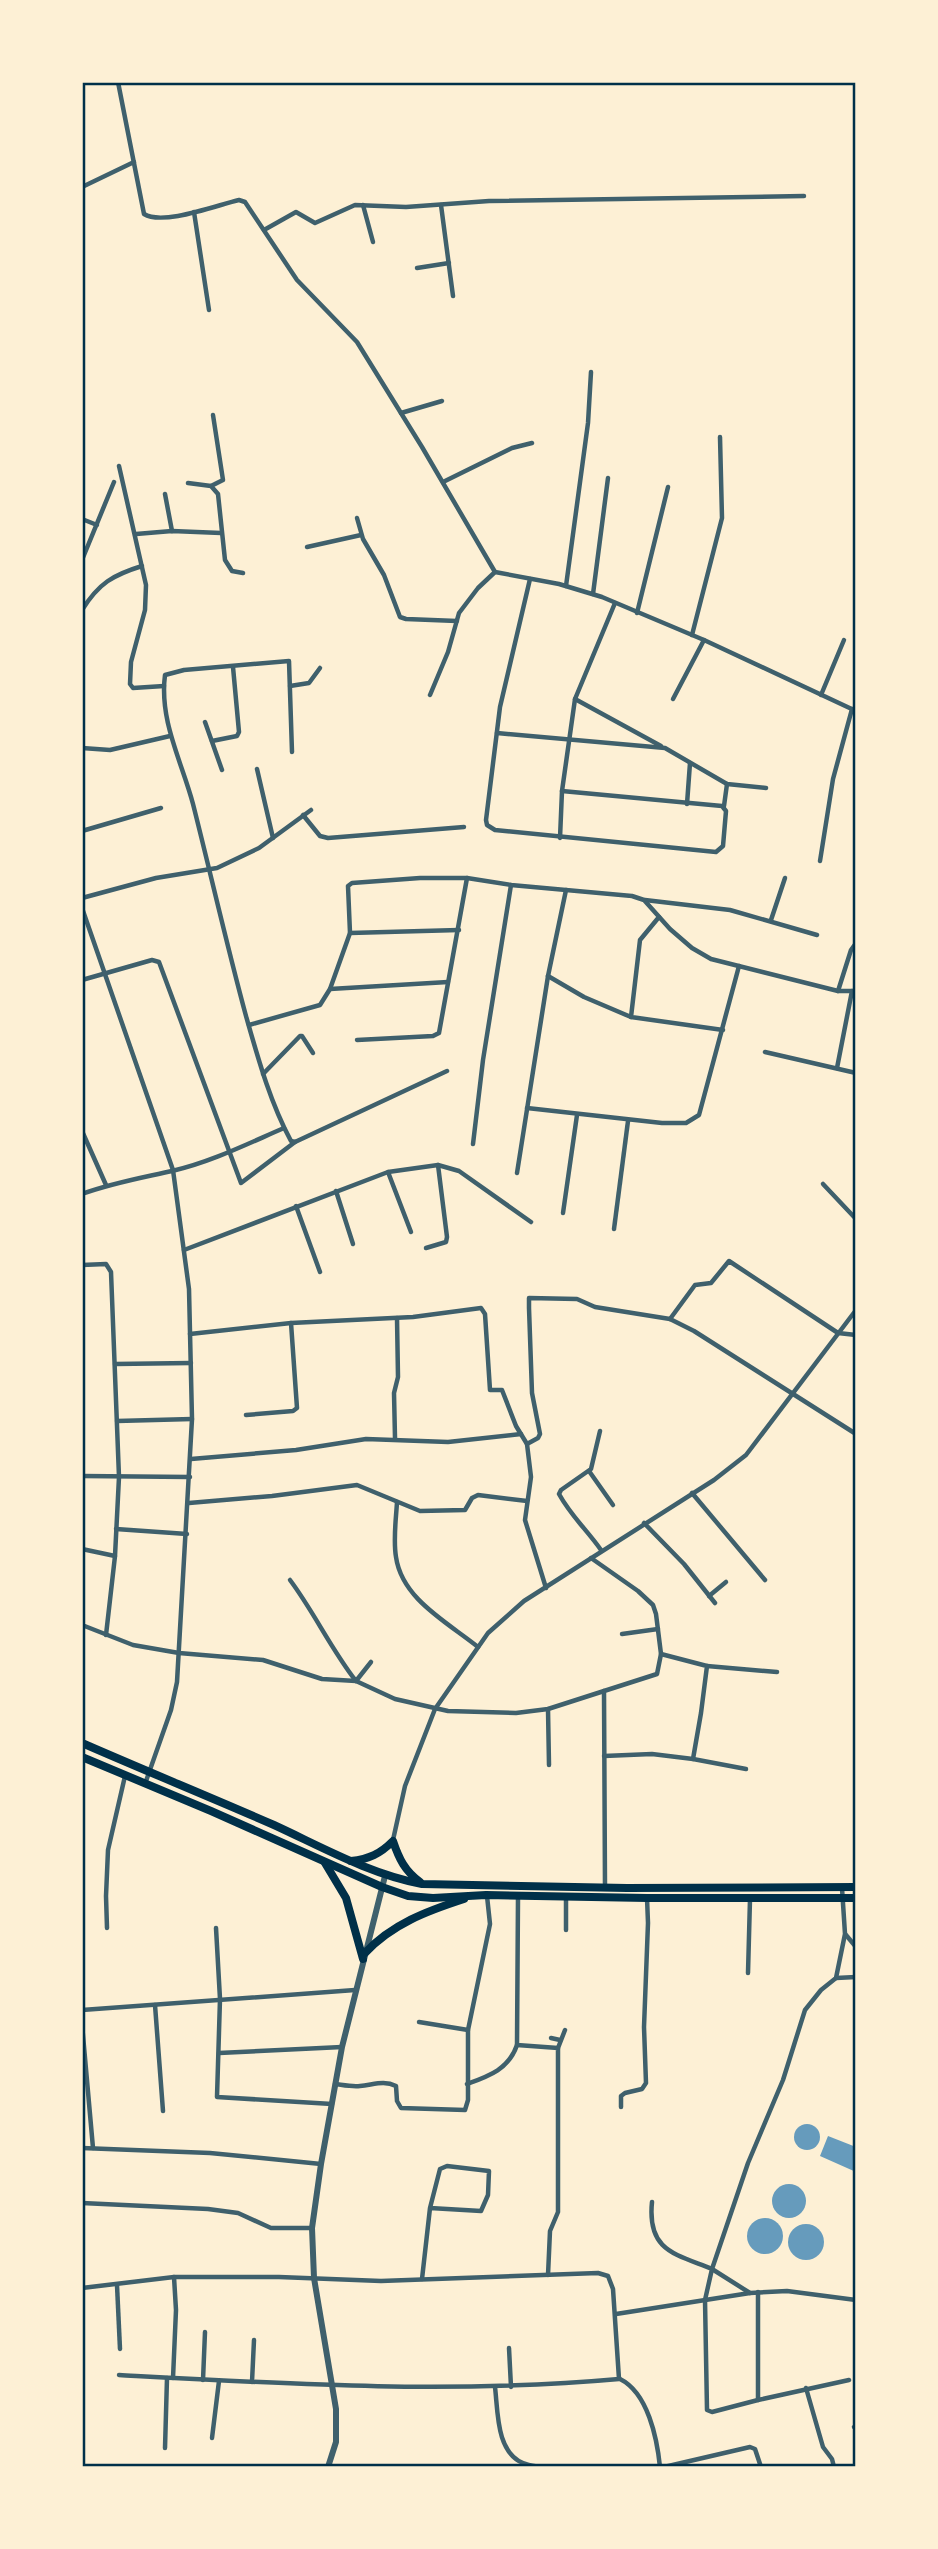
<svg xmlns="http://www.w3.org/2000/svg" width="938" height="2549" viewBox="0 0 938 2549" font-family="Jost,sans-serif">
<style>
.water{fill:#669bbc}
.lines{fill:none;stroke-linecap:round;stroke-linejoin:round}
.minor{stroke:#3f606c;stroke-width:4.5}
.tertiary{stroke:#3f606c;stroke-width:6}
.trunk{stroke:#003049;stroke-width:8}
.neatline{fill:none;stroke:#003049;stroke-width:2.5}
</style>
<rect width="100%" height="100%" fill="#fdf0d5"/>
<g class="water">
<circle cx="807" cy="2137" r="13"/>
<path d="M828,2136L856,2147V2172L820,2156Z"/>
<circle cx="789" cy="2201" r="17"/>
<circle cx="765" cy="2236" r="18"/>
<circle cx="806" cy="2242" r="18"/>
</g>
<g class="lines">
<g class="minor">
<path d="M118,82L144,214C163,226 217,205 239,200L245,202L297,280L357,342L422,447L495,572"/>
<path d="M82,187L134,162"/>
<path d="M363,205L373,242"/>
<path d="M441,205L453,296"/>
<path d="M194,212L209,310"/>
<path d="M264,230L296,212L315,223L355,205L406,207L489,201L804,196"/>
<path d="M417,268L449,263"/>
<path d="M401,413L442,401"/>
<path d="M119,466L146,585L145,610L131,662L130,684L133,688L164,686"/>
<path d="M443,482L512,448L532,443"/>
<path d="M188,483L211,486L218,494L225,560L232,571L243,573"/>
<path d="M211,486L223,480L213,415"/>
<path d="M165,494L172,531"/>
<path d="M357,518L363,539L384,575L400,617L406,619L457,621"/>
<path d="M82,519L97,525"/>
<path d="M136,534L172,531L221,533"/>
<path d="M307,547L361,535"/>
<path d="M82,560L114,482"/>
<path d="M530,579L500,707L486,820L487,825L495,830L716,852L723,846L726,811L722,806L562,791"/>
<path d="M566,586L588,423L591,372"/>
<path d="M593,594L608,478"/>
<path d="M82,610C99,583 113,575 142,566"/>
<path d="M637,613L668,487"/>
<path d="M692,635L722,518L720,437"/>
<path d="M290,686L309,683L320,668"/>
<path d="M430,695L448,652L459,613L478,588L495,572L559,584L602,597L704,640L856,711"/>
<path d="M821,695L844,640"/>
<path d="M575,699L661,746"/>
<path d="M673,699L704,640"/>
<path d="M205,722L222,770"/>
<path d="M497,733L665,748L727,784L766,788"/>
<path d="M212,741L237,736L239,732L233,667"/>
<path d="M82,748L110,750L170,736"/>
<path d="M292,752L289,661L184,670L165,675C159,721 182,762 193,804C211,875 227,946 246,1016C258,1058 270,1102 291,1141L295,1142L447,1071"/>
<path d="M257,769L273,838"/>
<path d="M687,804L690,763"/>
<path d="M724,806L727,784"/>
<path d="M303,815L320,836L328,838L464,827"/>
<path d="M82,831L161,808"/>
<path d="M560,838L562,791L575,699L615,603"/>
<path d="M820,861L833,779L852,709"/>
<path d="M82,898L156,878L217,868L259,848L311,810"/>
<path d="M645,900L730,910L817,935"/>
<path d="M82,908L173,1170L189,1289L192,1419L177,1682L171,1710L145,1784"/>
<path d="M659,917L640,940L631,1017L723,1030"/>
<path d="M771,920L785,878"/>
<path d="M350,933L459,930"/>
<path d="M548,976L584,997L631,1017"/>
<path d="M82,980L152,960L159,962L241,1183L295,1142"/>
<path d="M330,989L448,982"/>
<path d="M838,991L851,950L856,943"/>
<path d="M249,1025L320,1005L330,989L350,933L348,886L352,883L420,878H467L511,885L632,896L644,900L670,929L692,948L711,959L838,991H856"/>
<path d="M357,1040L433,1036L439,1033L467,878"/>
<path d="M765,1052L856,1073"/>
<path d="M837,1068L852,991"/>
<path d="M263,1074L300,1036H302L313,1053"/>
<path d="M527,1108L662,1123H686L699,1115L739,966"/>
<path d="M82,1131L106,1185"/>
<path d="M473,1144L483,1060L511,885"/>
<path d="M388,1172L411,1232"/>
<path d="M517,1173L548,976L566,890"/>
<path d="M823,1184L856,1219"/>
<path d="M336,1191L353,1244"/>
<path d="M82,1194C112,1183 141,1178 172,1171C211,1162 247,1144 284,1128"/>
<path d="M296,1206L320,1272"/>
<path d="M563,1213L577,1115"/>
<path d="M614,1229L628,1121"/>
<path d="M426,1248L446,1242L447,1237L438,1165"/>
<path d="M184,1250L388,1172L438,1165L459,1171L531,1222"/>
<path d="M82,1265L106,1264L111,1272L119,1477L115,1556L106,1635"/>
<path d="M670,1319L695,1285L711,1283L729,1261L838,1333L856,1335"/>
<path d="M190,1334L291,1323L413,1317L481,1308L485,1314L490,1390H502L516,1426L527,1444L531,1477L525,1520L546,1588"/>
<path d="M115,1364L191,1363"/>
<path d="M246,1415L293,1411L297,1408L291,1323"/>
<path d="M117,1421L192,1419"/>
<path d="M600,1431L591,1469L561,1490L559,1494C571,1516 587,1530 601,1550"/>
<path d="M395,1438L394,1393L398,1377L397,1318"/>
<path d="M527,1444L538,1438L540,1434L532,1393L529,1308V1298L577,1299L595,1307L670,1319L694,1331L856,1434"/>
<path d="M191,1459L296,1450L366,1439L448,1442L521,1434"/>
<path d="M589,1471L613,1505"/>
<path d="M82,1476L190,1477"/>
<path d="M692,1493L765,1580"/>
<path d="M397,1502C396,1520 393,1539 396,1557C402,1599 447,1622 478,1647"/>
<path d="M189,1503L272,1496L357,1485L420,1511L465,1510L472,1498L478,1495L527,1501"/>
<path d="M644,1523L684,1564L715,1603"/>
<path d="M116,1529L187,1534"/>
<path d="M82,1549L115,1556"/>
<path d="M591,1558L638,1591L653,1605L656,1614L661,1654L657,1674L604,1691L605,1887"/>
<path d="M290,1580C314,1612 331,1649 356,1681L371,1662"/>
<path d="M709,1596L726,1582"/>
<path d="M82,1625L133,1645L179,1653L263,1660L322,1679L356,1681L395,1699L448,1711L516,1713L548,1709L604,1691"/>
<path d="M622,1634L658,1629"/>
<path d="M707,1666L777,1672"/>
<path d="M548,1709L549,1765"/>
<path d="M604,1756L652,1754L693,1759L701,1713L707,1666L661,1654"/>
<path d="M693,1759L746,1769"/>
<path d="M393,1840L405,1786L435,1709L488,1633L524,1601L714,1480L746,1455L856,1310"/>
<path d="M842,1888L845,1934L836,1978L821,1990L805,2010L783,2080L748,2163L712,2269L750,2293L787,2291L856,2300"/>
<path d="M518,1897L517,2045L558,2048V2212L550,2231L548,2275"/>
<path d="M566,1897V1930"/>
<path d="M107,1928L106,1896L108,1850L125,1776"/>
<path d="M216,1928L220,1999L217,2097L332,2104"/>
<path d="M846,1935L856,1947"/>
<path d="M748,1973L750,1899"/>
<path d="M836,1978L856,1977"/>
<path d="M155,2005L163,2111"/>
<path d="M82,2010L355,1990"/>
<path d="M419,2022L468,2030L490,1924L487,1896"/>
<path d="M82,2024L93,2148"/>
<path d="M551,2038L560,2040"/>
<path d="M558,2048L565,2030"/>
<path d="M219,2053L342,2047"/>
<path d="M335,2084C343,2085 352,2087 360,2086C373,2085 384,2080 396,2086L397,2101L401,2108L465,2110L468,2100V2030"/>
<path d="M467,2084C489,2076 509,2069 517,2045"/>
<path d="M621,2107V2096L625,2093L642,2089L646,2083L644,2027L648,1923L647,1898"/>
<path d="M82,2148L210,2153L321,2164"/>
<path d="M652,2202C647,2251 675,2254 712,2269L705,2300L707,2410L712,2412L758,2400"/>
<path d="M82,2203L208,2209L238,2213L271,2228H312"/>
<path d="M422,2279L430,2208L440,2169L447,2166L489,2171L488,2195L481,2211L430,2208"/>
<path d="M117,2285L120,2349"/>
<path d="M82,2288L174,2277H279L381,2281L598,2273L608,2276L613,2289L619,2379C453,2394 285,2384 119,2375"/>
<path d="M758,2292V2400L849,2380"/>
<path d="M616,2314L750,2293"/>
<path d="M509,2348L511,2387"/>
<path d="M173,2378L176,2310L174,2277"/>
<path d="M620,2379C648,2393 657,2438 660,2467"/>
<path d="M203,2380L205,2332"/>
<path d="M252,2382L254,2340"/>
<path d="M495,2387C498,2411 496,2452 523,2463C528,2465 534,2466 539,2467"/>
<path d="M806,2388L823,2447L832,2459L834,2467"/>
<path d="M854,2427L856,2426"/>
<path d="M212,2438L219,2381"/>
<path d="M165,2448L167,2378"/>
<path d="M664,2467L750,2447L755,2449L761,2467"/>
</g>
<path class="tertiary" d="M328,2467L336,2442V2409L314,2278L312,2228L321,2164L342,2047L385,1876"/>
<g class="trunk">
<path d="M82,1743C146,1771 210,1797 274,1825C322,1847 369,1874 422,1884L627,1888L856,1887"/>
<path d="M82,1757L211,1811L382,1887L408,1896L433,1898L486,1895L647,1898H856"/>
<path d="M351,1861C369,1859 380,1854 393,1841C399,1859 405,1871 420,1882"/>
<path d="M325,1863L346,1898L363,1959"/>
<path d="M365,1953C392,1924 427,1911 464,1899"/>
</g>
</g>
<rect width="938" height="2549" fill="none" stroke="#fdf0d5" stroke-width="168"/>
<rect x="84" y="84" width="770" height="2381" class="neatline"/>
</svg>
